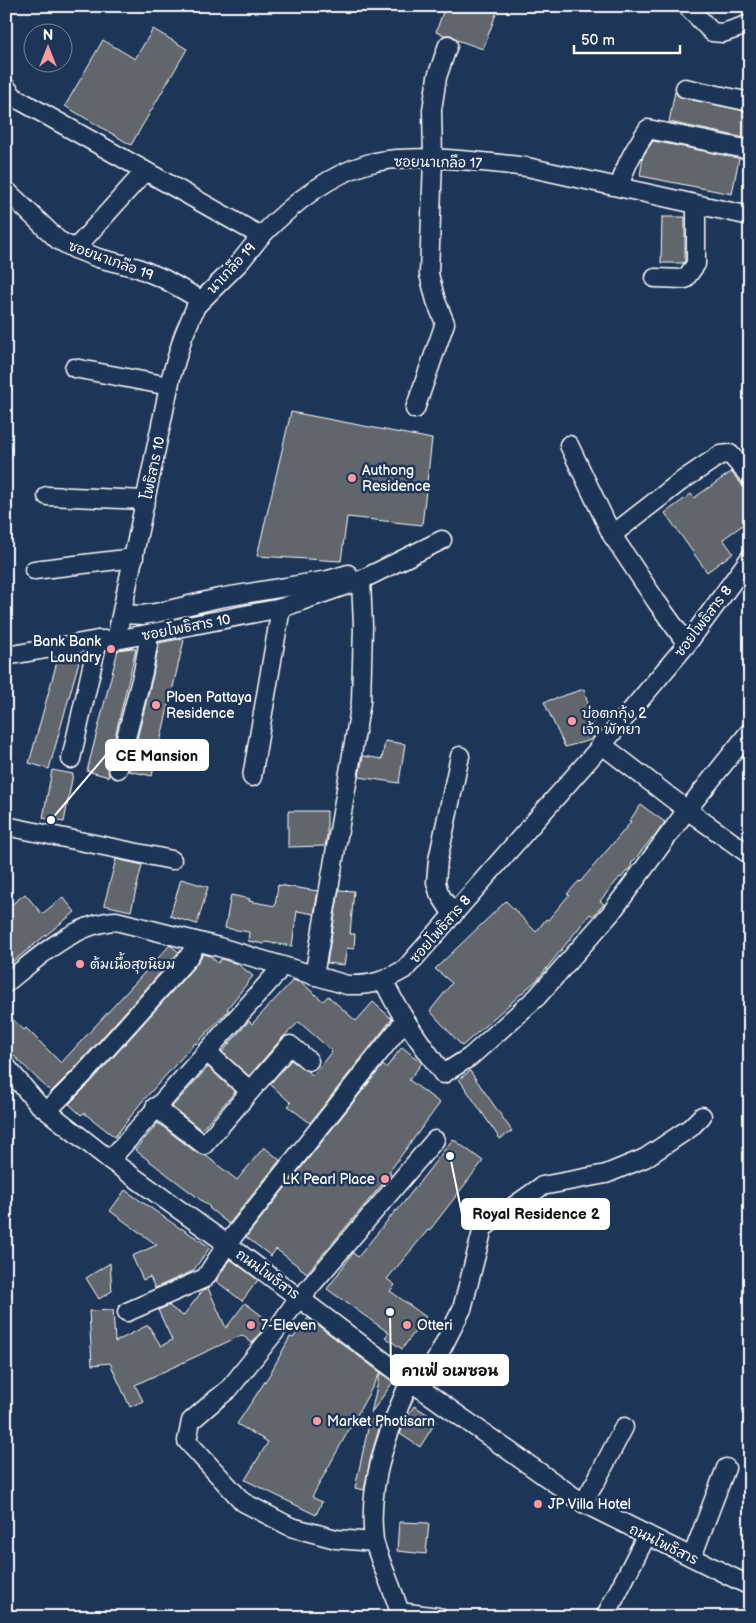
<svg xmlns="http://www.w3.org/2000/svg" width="756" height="1623" viewBox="0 0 756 1623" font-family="'Balsamiq Sans','Playpen Sans Thai',sans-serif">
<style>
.building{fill:#61666c;stroke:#fff}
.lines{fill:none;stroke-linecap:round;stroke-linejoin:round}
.minor-casing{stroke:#fff;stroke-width:21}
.minor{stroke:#1d3557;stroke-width:18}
.poi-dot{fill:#ff9aa2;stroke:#1d3557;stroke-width:2}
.labels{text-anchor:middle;stroke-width:5;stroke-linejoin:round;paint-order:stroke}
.street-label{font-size:14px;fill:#fff;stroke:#1d3557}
.poi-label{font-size:14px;fill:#fff;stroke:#1d3557;text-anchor:start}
.leader{fill:none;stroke:#fff;stroke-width:2}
.callout-dot{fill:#fff;stroke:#1d3557;stroke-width:2}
.callout{fill:#fff;stroke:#fff;stroke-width:2}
.callout-label{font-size:15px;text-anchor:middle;font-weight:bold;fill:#111}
</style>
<rect width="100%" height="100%" fill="#1d3557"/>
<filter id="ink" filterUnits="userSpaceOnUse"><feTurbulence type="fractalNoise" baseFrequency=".02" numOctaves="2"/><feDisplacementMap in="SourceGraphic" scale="10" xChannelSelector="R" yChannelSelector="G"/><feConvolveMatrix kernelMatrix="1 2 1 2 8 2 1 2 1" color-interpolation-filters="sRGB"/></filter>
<g filter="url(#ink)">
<g class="building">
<path d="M445,6H499L483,49L457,40L451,35H444L436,32Z"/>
<path d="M153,29L187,49L131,145L65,106L103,40L135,59Z"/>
<path d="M675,91L678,96L683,98L750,112V139L669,122Z"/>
<path d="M653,141L739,158L732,194L640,176L643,156Z"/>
<path d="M662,217H685V261L683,263H661Z"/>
<path d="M291,412L432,439L422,525L347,517L341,561L257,556Z"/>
<path d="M731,472L750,494V520L723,539L733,553L707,572L665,513L691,494L694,498Z"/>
<path d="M179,639L184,640L152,776L129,771L153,675L159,643Z"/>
<path d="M132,648L136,649L108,766L109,777L87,771L118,650Z"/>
<path d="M71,656L80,658L49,769L29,763L58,658Z"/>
<path d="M584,689L596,735L591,740L565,747L544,702Z"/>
<path d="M385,741L405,744L399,783L359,777L363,756L382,759Z"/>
<path d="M52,770L73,774L64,822L43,818Z"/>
<path d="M641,805L665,822L653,839L652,838L631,864L632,865L621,878L620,877L600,901L604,904L593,916L590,914L538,979L462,1046L430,1011L452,983L435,969L506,901L536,932L546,919L548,920L569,895L567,894L579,881L580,882L615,841L631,822L629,821Z"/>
<path d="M288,811H327V836L325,846L288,847Z"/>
<path d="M116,859L142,865L131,911L104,905Z"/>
<path d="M181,879L208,887L197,924L170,916Z"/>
<path d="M278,885L318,891L314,914L297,911L292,946L265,942L264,944L248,941L249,932L225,928L231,895L250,899L249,901L275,906Z"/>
<path d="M339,890L354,891L350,934H355L354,949L347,948L344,965L327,963Z"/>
<path d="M25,894L42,914L63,897L75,912L6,967V909Z"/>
<path d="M170,945L179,952L74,1069L51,1092L6,1048V1013L24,1030L26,1028L61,1063Z"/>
<path d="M203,954L210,956L218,963L221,959L238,964L253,976L227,1009L229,1010L196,1044L195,1043L140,1104L115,1137L84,1113L81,1115L69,1104L90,1083L195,966Z"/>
<path d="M293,980L302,983L323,1001L328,996L356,1021L373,1002L392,1019L310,1123L288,1106L291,1103L270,1084L291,1060L313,1075L332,1051L299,1022L282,1038L249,1076L222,1052L249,1021L252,1024Z"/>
<path d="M402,1047L422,1063L409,1080L440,1103L389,1172L391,1174L307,1273L276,1249L271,1256L246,1237L383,1065L386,1068Z"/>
<path d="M208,1067L235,1092L201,1130L172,1107Z"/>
<path d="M470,1071L512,1131L500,1139L459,1079Z"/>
<path d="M158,1123L197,1153L205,1155L237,1180L264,1147L280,1160L229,1224L209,1208L210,1207L135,1150Z"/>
<path d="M453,1139L483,1161L429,1231L428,1230L387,1279L395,1285L390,1291L426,1317L402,1349L385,1337L389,1333L327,1289L353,1253L358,1257L396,1210L397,1211Z"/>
<path d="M125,1190L181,1229V1228L210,1247L193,1271L155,1288L150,1277L143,1280L132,1256L157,1245L110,1211Z"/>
<path d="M230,1259L258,1280L242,1301L216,1281Z"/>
<path d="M110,1263L112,1291L99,1299L86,1278Z"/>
<path d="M208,1288L226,1328L245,1303L269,1321L252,1343L242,1335L135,1385L143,1401L130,1407L110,1363L92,1365L89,1311L113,1310L115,1342L148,1325L161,1346L172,1340L158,1310L170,1305L169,1306L183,1316L203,1290Z"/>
<path d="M308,1318L393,1382L371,1413L380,1373L312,1497L322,1502L316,1515L245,1480L268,1442L237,1424L270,1374L290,1337L293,1338Z"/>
<path d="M414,1406L437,1420L420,1447L400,1434L405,1421Z"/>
<path d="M370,1419L381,1422L371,1456L364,1490L355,1488Z"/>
<path d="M399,1522L429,1523L426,1554L397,1551Z"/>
</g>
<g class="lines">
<g class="minor-casing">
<g id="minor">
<path d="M687,6L712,32L723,33L750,24"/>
<path d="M6,87L14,97L261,236C290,206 326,176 367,164C409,152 483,162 527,167L750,216"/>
<path d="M685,88L750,102"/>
<path d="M620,187C624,166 636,147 648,129L750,150"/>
<path d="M6,190L58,240L75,249L98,258L138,268L164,279L201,300"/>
<path d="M75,249L145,171"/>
<path d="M655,278L685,279L696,264V205"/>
<path d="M74,368L169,386"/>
<path d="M415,409L445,323L436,301L429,274L433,159L432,110L437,77L448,45"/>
<path d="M569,445L612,535L656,601L687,644"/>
<path d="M47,496L146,500"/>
<path d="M612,535L680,482L720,455L730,454L750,477"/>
<path d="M34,570L134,558"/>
<path d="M122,614L142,615L156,613L219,598L328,580L348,574"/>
<path d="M116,640L171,377L183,337L196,306L240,262L261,236"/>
<path d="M6,656L98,640H116L281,608L361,580L442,540"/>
<path d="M601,744L687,810L750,855"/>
<path d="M71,759L98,640"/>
<path d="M118,769L143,672L148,645V634"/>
<path d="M252,777L281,608"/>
<path d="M6,826L172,860"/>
<path d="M453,915L439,893L436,882L438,860L460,756"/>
<path d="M314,976L361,702L363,626L361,580"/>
<path d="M384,981C399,1015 422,1044 443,1074L470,1057L537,997L611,913L687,810L750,731"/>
<path d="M6,983C37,958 75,923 116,921L219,947L347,985C372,986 384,981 405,969L608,738L687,644L750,558"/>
<path d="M207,1052L249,1090"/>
<path d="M6,1066L37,1103L110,1160L227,1244L410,1381L583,1503L750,1586"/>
<path d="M155,1107L204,1145L290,1045L309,1061"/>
<path d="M47,1111L82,1076L187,959L193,950L195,941"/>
<path d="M110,1160L276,974L278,966"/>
<path d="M299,1297L274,1333L229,1389L214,1401L191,1421L187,1441L243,1502L291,1527L336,1539L374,1542"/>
<path d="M303,1300L308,1289L435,1140"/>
<path d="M127,1312L205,1278L227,1244L399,1028L404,1020"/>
<path d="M421,1389L462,1309L483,1228L542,1186L606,1174L645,1158L690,1128L702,1116"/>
<path d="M583,1503L596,1481L624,1427"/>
<path d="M692,1557L726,1468"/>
<path d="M400,1612L438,1617"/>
<path d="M401,1617C396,1597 387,1578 380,1559C378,1553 375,1546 374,1540C367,1484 388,1431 410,1381"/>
<path d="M605,1617L647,1535"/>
</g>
</g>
<use href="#minor" class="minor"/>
</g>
</g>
<g class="poi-dot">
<circle cx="352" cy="478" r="5"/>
<circle cx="111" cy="649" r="5"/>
<circle cx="156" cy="705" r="5"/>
<circle cx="572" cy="721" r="5"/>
<circle cx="80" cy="964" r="5"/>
<circle cx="385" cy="1179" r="5"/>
<circle cx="251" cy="1325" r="5"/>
<circle cx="407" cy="1325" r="5"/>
<circle cx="317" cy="1421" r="5"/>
<circle cx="538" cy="1504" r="5"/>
</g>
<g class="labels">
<g class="street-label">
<text transform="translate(438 162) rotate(1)" y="5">ซอยนาเกลือ 17</text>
<text transform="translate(111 260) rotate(20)" y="5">ซอยนาเกลือ 19</text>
<text transform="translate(231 268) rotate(-47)" y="5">นาเกลือ 19</text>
<text transform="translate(153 468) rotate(-78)" y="5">โพธิสาร 10</text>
<text transform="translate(703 621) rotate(-53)" y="5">ซอยโพธิสาร 8</text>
<text transform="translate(186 627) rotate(-11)" y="5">ซอยโพธิสาร 10</text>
<text transform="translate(440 929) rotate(-49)" y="5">ซอยโพธิสาร 8</text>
<text transform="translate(268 1274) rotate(36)" y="5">ถนนโพธิสาร</text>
<text transform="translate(664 1544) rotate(26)" y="5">ถนนโพธิสาร</text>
</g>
<g class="poi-label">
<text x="362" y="475">Authong<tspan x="362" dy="16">Residence</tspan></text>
<text x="101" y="646" text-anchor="end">Bank Bank<tspan x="101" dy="16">Laundry</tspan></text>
<text x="166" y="702">Ploen Pattaya<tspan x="166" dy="16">Residence</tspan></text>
<text x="582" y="718">บ่อตกกุ้ง 2<tspan x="582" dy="16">เจ้า พัทยา</tspan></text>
<text x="90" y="969">ต้มเนื้อสุขนิยม</text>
<text x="375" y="1184" text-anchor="end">LK Pearl Place</text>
<text x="261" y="1330">7-Eleven</text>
<text x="417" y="1330">Otteri</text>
<text x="327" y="1426">Market Photisarn</text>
<text x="548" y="1509">JP Villa Hotel</text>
</g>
</g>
<path class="leader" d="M51 820L106 755M450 1156L462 1214M390 1312L391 1370"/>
<g class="callout-dot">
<circle cx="51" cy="820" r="5"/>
<circle cx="450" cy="1156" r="5"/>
<circle cx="390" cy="1312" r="5"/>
</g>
<g class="callout">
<rect x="106" y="740" width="102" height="30" rx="5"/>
<rect x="462" y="1199" width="147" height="30" rx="5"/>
<rect x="391" y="1355" width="117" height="30" rx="5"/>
</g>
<g class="callout-label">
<text x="157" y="761">CE Mansion</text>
<text x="536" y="1219">Royal Residence 2</text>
<text x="450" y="1376">คาเฟ่ อเมซอน</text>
</g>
<rect width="756" height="1623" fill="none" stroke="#1d3557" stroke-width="25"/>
<rect x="12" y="12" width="731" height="1598" fill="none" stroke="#fff" stroke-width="2" filter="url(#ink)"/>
<g transform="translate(48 48)"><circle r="24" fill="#1d3557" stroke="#77869a"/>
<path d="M0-4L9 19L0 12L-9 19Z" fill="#ff9aa2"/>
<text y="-8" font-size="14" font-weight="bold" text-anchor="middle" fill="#ffffff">N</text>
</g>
<path d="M574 45v8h106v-8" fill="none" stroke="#ffffff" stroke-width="2.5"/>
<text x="581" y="45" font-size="15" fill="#ffffff" stroke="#1d3557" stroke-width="4" paint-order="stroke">50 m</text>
</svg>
